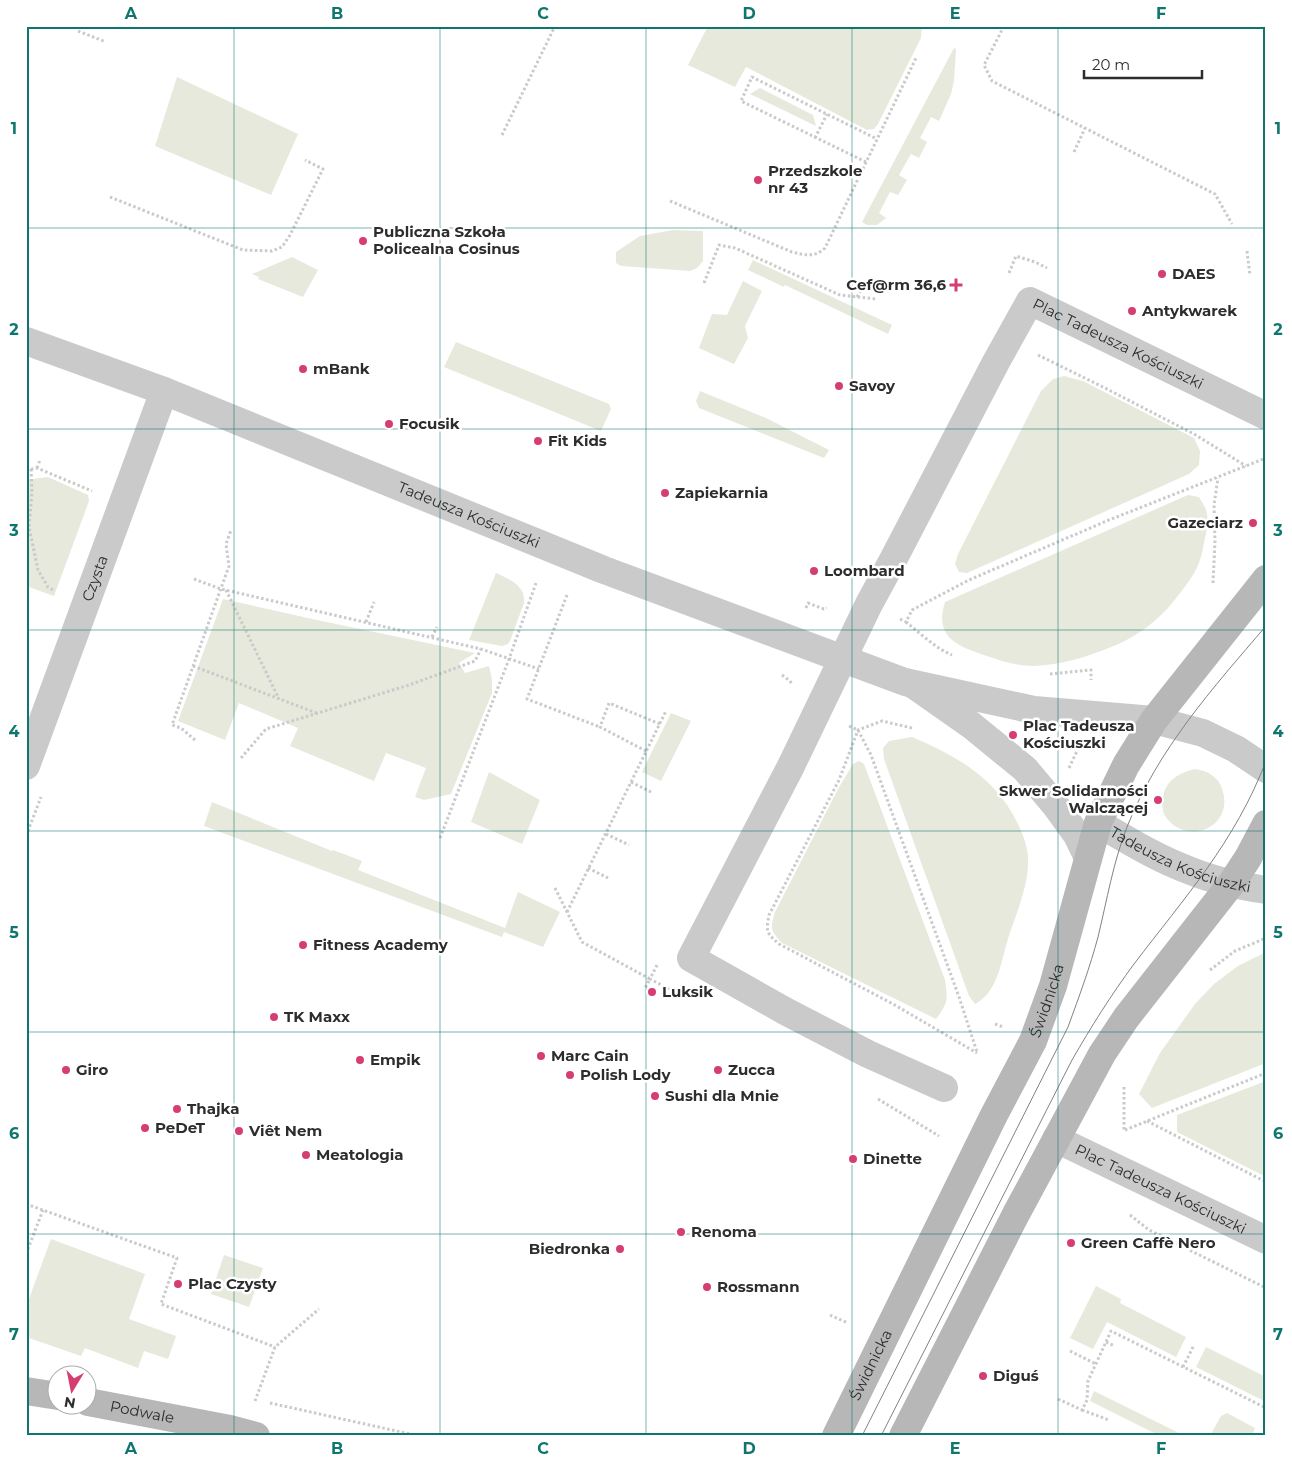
<svg xmlns="http://www.w3.org/2000/svg" width="1292" height="1462" viewBox="0 0 1292 1462" font-family="Montserrat,sans-serif">
<style>
.green{fill:#e7e9dc}
.lines{fill:none;stroke-linecap:round;stroke-linejoin:round}
.path{stroke:#cacaca;stroke-width:3;stroke-dasharray:2.5 2.5;stroke-linecap:butt}
.minor{stroke:#cacaca;stroke-width:28}
.tertiary{stroke:#cacaca;stroke-width:28}
.secondary{stroke:#b7b7b7;stroke-width:28}
.tram{stroke:#828282;stroke-width:1}
.grid{fill:none;stroke:#0f766e;stroke-width:1;stroke-opacity:0.55}
.poi-dot{fill:#d53e73;stroke:#fff;stroke-width:2}
.labels{text-anchor:middle;stroke-width:5;stroke-linejoin:round;paint-order:stroke}
.poi-label{font-size:15px;font-weight:bold;fill:#2d2d2d;stroke:#fff;text-anchor:start}
.street-label{font-size:15px;fill:#2d2d2d;stroke:#fff}
.neatline{fill:none;stroke:#0f766e;stroke-width:2}
.grid-label{font-size:16px;text-anchor:middle;font-weight:bold;fill:#0f766e}
</style>
<rect width="100%" height="100%" fill="#fff"/>
<g class="green">
<path d="M708,26H922L921,38L878,124L874,129L867,130L746,67L735,87L688,65Z"/>
<path d="M954,48L956,49L954,81L951,94L939,121L931,117L920,138L927,142L919,158L911,154L899,175L907,180L898,195L890,192L879,213L886,218L877,225H867L862,222Z"/>
<path d="M177,77L298,134L271,195L155,146Z"/>
<path d="M760,88L813,115L816,126L750,94Z"/>
<path d="M673,230L703,231V261L697,268L690,271L621,266L616,263V252L640,236Z"/>
<path d="M292,257L318,270L303,297L258,279L259,277L252,274Z"/>
<path d="M753,260L892,325L888,334L785,285L784,287L748,270Z"/>
<path d="M743,281L762,291L745,326L748,338L734,364L699,348L712,314L727,315Z"/>
<path d="M456,342L609,404L611,409L601,431L444,367Z"/>
<path d="M1064,376L1083,381L1194,438L1200,451L1199,465L1189,474L967,573L959,572L955,564L958,554L1041,391L1053,379Z"/>
<path d="M700,391L766,418L829,450L824,458L699,408L696,401Z"/>
<path d="M48,477L88,495L89,501L54,596L26,586V480Z"/>
<path d="M1188,495L1199,497C1201,501 1205,506 1206,510C1210,522 1205,536 1203,548C1199,570 1190,580 1177,597C1171,604 1166,611 1159,617C1146,629 1128,641 1111,647C1087,657 1060,665 1034,666C1019,666 1004,662 990,657C961,647 933,640 945,602Z"/>
<path d="M496,573C509,579 526,585 524,603L510,641L508,644L502,646L469,640Z"/>
<path d="M223,599L317,620L475,653L459,663L465,673L489,666L492,680V693L451,794L424,800L415,797L426,768L386,753L374,781L290,746L298,728L239,703L225,740L178,721Z"/>
<path d="M671,713L691,721L661,781L642,772Z"/>
<path d="M912,737C957,756 996,778 1018,824C1024,837 1029,850 1028,864C1027,891 1015,916 1007,942C1001,963 997,993 975,1004L969,996L884,759L883,748L889,741Z"/>
<path d="M859,761L864,764L945,980C948,1001 948,1002 936,1019L782,943C770,930 770,929 775,912L838,789L853,764Z"/>
<path d="M1195,769C1200,770 1206,771 1210,774C1217,778 1221,784 1223,792C1233,828 1186,847 1165,816C1162,810 1162,804 1163,797C1166,780 1179,773 1195,769Z"/>
<path d="M489,772L540,800L522,844L471,822Z"/>
<path d="M212,802L332,851L333,850L362,861L358,870L505,928L518,892L560,912L543,947L504,932L502,937L204,826Z"/>
<path d="M1266,952V1063L1152,1108L1139,1094L1160,1053L1195,1004L1214,984L1238,966Z"/>
<path d="M1266,1081V1177L1177,1132V1115Z"/>
<path d="M51,1239L145,1274L129,1319L176,1336L168,1359L144,1351L138,1368L85,1348L81,1356L26,1337V1307Z"/>
<path d="M224,1255L263,1268L249,1307L211,1294Z"/>
<path d="M1096,1286L1121,1299L1120,1303L1186,1337L1176,1357L1107,1322L1093,1349L1070,1338Z"/>
<path d="M1206,1347L1266,1377V1402L1196,1367Z"/>
<path d="M1094,1391L1185,1436H1160L1090,1401Z"/>
<path d="M1227,1413L1255,1428L1252,1436H1210L1221,1416Z"/>
</g>
<g class="lines">
<g class="path">
<path d="M1004,26L984,65L992,81L1215,194L1232,224"/>
<path d="M78,31L106,42"/>
<path d="M502,135L555,26"/>
<path d="M815,138L827,114"/>
<path d="M1074,152L1085,128"/>
<path d="M866,162L741,101L752,77L877,139"/>
<path d="M110,197L243,250L272,251L282,247L290,235L323,169L305,160"/>
<path d="M670,201L792,252C805,255 814,258 825,248L916,58"/>
<path d="M1247,251L1250,276"/>
<path d="M1009,273L1016,256L1035,262L1047,268"/>
<path d="M704,283L719,245L735,248L840,295L876,299"/>
<path d="M857,297L861,290"/>
<path d="M1038,355L1101,386L1194,434L1246,466"/>
<path d="M37,468L40,460"/>
<path d="M31,469L32,492L29,527L38,570L48,587L53,590"/>
<path d="M26,470L37,468L92,491"/>
<path d="M194,579L221,589L481,649L539,669"/>
<path d="M1213,583L1215,541L1214,505L1218,478"/>
<path d="M226,590L279,699"/>
<path d="M567,595L527,699L600,727"/>
<path d="M806,608L808,603L824,609L827,608"/>
<path d="M900,619L906,622L912,610L969,580L1109,520L1266,458"/>
<path d="M366,622L374,602"/>
<path d="M906,622C920,633 935,648 952,655"/>
<path d="M432,637L437,627"/>
<path d="M193,666L319,714"/>
<path d="M1050,674L1091,670V680"/>
<path d="M782,675L790,681L792,684"/>
<path d="M849,726L858,730L871,755L959,997L977,1052"/>
<path d="M912,728L882,721L858,730L839,780L769,915C766,931 766,933 779,944L893,1004L977,1053"/>
<path d="M195,740L181,728L172,725L229,566L226,544L231,530"/>
<path d="M646,751L600,727L609,703L660,724"/>
<path d="M241,758L266,729L409,685L475,661L481,649"/>
<path d="M1069,768L1078,749"/>
<path d="M631,782L651,792"/>
<path d="M606,834L629,845"/>
<path d="M26,836L41,797"/>
<path d="M440,838L509,659L536,583"/>
<path d="M588,868L608,878"/>
<path d="M555,888L582,942L650,979L644,990"/>
<path d="M567,912L666,711"/>
<path d="M657,965L650,979L684,997"/>
<path d="M1210,970L1235,951L1266,938"/>
<path d="M995,1024L1003,1027"/>
<path d="M1124,1087V1130"/>
<path d="M878,1099L939,1136"/>
<path d="M1147,1121L1266,1182"/>
<path d="M1125,1130L1266,1073"/>
<path d="M26,1204L177,1258L161,1304L275,1347"/>
<path d="M1130,1215L1149,1230L1266,1288"/>
<path d="M26,1254L43,1210"/>
<path d="M830,1315L848,1323"/>
<path d="M1106,1342L1115,1346"/>
<path d="M1070,1351L1096,1364"/>
<path d="M1183,1367L1194,1345"/>
<path d="M1058,1399L1082,1410L1087,1400L1088,1381L1111,1331L1266,1408"/>
<path d="M255,1401L275,1347L319,1309"/>
<path d="M270,1403L419,1436"/>
<path d="M1082,1410L1109,1420"/>
</g>
<g class="minor">
<path d="M914,685L971,725L1025,769L1056,806L1077,835L1088,858"/>
<path id="s1" d="M26,766L164,391"/>
<path id="s2" d="M1098,823C1129,841 1158,859 1191,871C1215,881 1240,886 1266,890"/>
<path id="s3" d="M944,1088L868,1054L785,1011L691,958L790,768L869,604L894,558L996,362L1030,301L1266,416"/>
<path id="s4" d="M1056,1139L1266,1240"/>
</g>
<path class="tertiary" id="s5" d="M26,341L164,391L604,570L905,682L1034,710L1154,720L1203,733L1236,749L1266,769"/>
<g class="secondary">
<path d="M26,1391L58,1396"/>
<path id="s6" d="M88,1402L230,1429L256,1436"/>
<path id="s7" d="M836,1436L994,1115L1033,1041L1053,986L1098,823L1126,765L1154,720L1266,579"/>
<path d="M903,1436L1016,1214L1102,1054L1126,1018L1231,884L1248,858L1266,824"/>
</g>
<g class="tram">
<path d="M862,1436L1068,1027C1079,997 1090,967 1098,937C1107,900 1113,863 1127,827C1158,749 1212,689 1266,626"/>
<path d="M881,1436L1072,1060C1091,1027 1111,995 1134,964C1185,897 1235,842 1266,761"/>
</g>
</g>
<path class="grid" d="M234,26V1436M440,26V1436M646,26V1436M852,26V1436M1058,26V1436M26,228H1266M26,429H1266M26,630H1266M26,831H1266M26,1032H1266M26,1234H1266"/>
<g class="poi-dot">
<circle cx="758" cy="180" r="5"/>
<circle cx="363" cy="241" r="5"/>
<circle cx="1162" cy="274" r="5"/>
<path d="M953.5 277.5h5v5h5v5h-5v5h-5v-5h-5v-5h5z"/>
<circle cx="1132" cy="311" r="5"/>
<circle cx="303" cy="369" r="5"/>
<circle cx="839" cy="386" r="5"/>
<circle cx="389" cy="424" r="5"/>
<circle cx="538" cy="441" r="5"/>
<circle cx="665" cy="493" r="5"/>
<circle cx="1253" cy="523" r="5"/>
<circle cx="814" cy="571" r="5"/>
<circle cx="1013" cy="735" r="5"/>
<circle cx="1158" cy="800" r="5"/>
<circle cx="303" cy="945" r="5"/>
<circle cx="652" cy="992" r="5"/>
<circle cx="274" cy="1017" r="5"/>
<circle cx="541" cy="1056" r="5"/>
<circle cx="360" cy="1060" r="5"/>
<circle cx="66" cy="1070" r="5"/>
<circle cx="718" cy="1070" r="5"/>
<circle cx="570" cy="1075" r="5"/>
<circle cx="655" cy="1096" r="5"/>
<circle cx="177" cy="1109" r="5"/>
<circle cx="145" cy="1128" r="5"/>
<circle cx="239" cy="1131" r="5"/>
<circle cx="306" cy="1155" r="5"/>
<circle cx="853" cy="1159" r="5"/>
<circle cx="681" cy="1232" r="5"/>
<circle cx="1071" cy="1243" r="5"/>
<circle cx="620" cy="1249" r="5"/>
<circle cx="178" cy="1284" r="5"/>
<circle cx="707" cy="1287" r="5"/>
<circle cx="983" cy="1376" r="5"/>
</g>
<g class="labels">
<g class="poi-label">
<text x="768" y="176">Przedszkole<tspan x="768" dy="17">nr 43</tspan></text>
<text x="373" y="237">Publiczna Szkoła<tspan x="373" dy="17">Policealna Cosinus</tspan></text>
<text x="1172" y="279">DAES</text>
<text x="946" y="290" text-anchor="end">Cef@rm 36,6</text>
<text x="1142" y="316">Antykwarek</text>
<text x="313" y="374">mBank</text>
<text x="849" y="391">Savoy</text>
<text x="399" y="429">Focusik</text>
<text x="548" y="446">Fit Kids</text>
<text x="675" y="498">Zapiekarnia</text>
<text x="1243" y="528" text-anchor="end">Gazeciarz</text>
<text x="824" y="576">Loombard</text>
<text x="1023" y="731">Plac Tadeusza<tspan x="1023" dy="17">Kościuszki</tspan></text>
<text x="1148" y="796" text-anchor="end">Skwer Solidarności<tspan x="1148" dy="17">Walczącej</tspan></text>
<text x="313" y="950">Fitness Academy</text>
<text x="662" y="997">Luksik</text>
<text x="284" y="1022">TK Maxx</text>
<text x="551" y="1061">Marc Cain</text>
<text x="370" y="1065">Empik</text>
<text x="76" y="1075">Giro</text>
<text x="728" y="1075">Zucca</text>
<text x="580" y="1080">Polish Lody</text>
<text x="665" y="1101">Sushi dla Mnie</text>
<text x="187" y="1114">Thajka</text>
<text x="155" y="1133">PeDeT</text>
<text x="249" y="1136">Viêt Nem</text>
<text x="316" y="1160">Meatologia</text>
<text x="863" y="1164">Dinette</text>
<text x="691" y="1237">Renoma</text>
<text x="1081" y="1248">Green Caffè Nero</text>
<text x="610" y="1254" text-anchor="end">Biedronka</text>
<text x="188" y="1289">Plac Czysty</text>
<text x="717" y="1292">Rossmann</text>
<text x="993" y="1381">Diguś</text>
</g>
<g class="street-label">
<text dy="5" stroke="none"><textPath href="#s3" startOffset="1122">Plac Tadeusza Kościuszki</textPath></text>
<text dy="5" stroke="none"><textPath href="#s5" startOffset="476">Tadeusza Kościuszki</textPath></text>
<text dy="5" stroke="none"><textPath href="#s1" startOffset="200">Czysta</textPath></text>
<text dy="5" stroke="none"><textPath href="#s2" startOffset="91">Tadeusza Kościuszki</textPath></text>
<text dy="5" stroke="none"><textPath href="#s7" startOffset="484">Świdnicka</textPath></text>
<text dy="5" stroke="none"><textPath href="#s4" startOffset="116">Plac Tadeusza Kościuszki</textPath></text>
<text dy="5" stroke="none"><textPath href="#s7" startOffset="79">Świdnicka</textPath></text>
<text dy="5" stroke="none"><textPath href="#s6" startOffset="55">Podwale</textPath></text>
</g>
</g>
<rect width="1292" height="1462" fill="none" stroke="#ffffff" stroke-width="55"/>
<g transform="translate(72 1390) rotate(190)"><circle r="24" fill="#ffffff" stroke="#ababab"/>
<path d="M0-4L9 19L0 12L-9 19Z" fill="#d53e73"/>
<text y="-8" font-size="14" font-weight="bold" text-anchor="middle" fill="#2d2d2d">N</text>
</g>
<path d="M1084 70v8h118v-8" fill="none" stroke="#2d2d2d" stroke-width="2.5"/>
<text x="1092" y="70" font-size="15" fill="#2d2d2d" stroke="#ffffff" stroke-width="4" paint-order="stroke">20 m</text>
<rect x="28" y="28" width="1236" height="1406" class="neatline"/>
<g class="grid-label">
<text x="131" y="19">A</text>
<text x="337" y="19">B</text>
<text x="543" y="19">C</text>
<text x="749" y="19">D</text>
<text x="955" y="19">E</text>
<text x="1161" y="19">F</text>
<text x="14" y="134">1</text>
<text x="1278" y="134">1</text>
<text x="14" y="335">2</text>
<text x="1278" y="335">2</text>
<text x="14" y="536">3</text>
<text x="1278" y="536">3</text>
<text x="14" y="737">4</text>
<text x="1278" y="737">4</text>
<text x="14" y="938">5</text>
<text x="1278" y="938">5</text>
<text x="14" y="1139">6</text>
<text x="1278" y="1139">6</text>
<text x="14" y="1340">7</text>
<text x="1278" y="1340">7</text>
<text x="131" y="1454">A</text>
<text x="337" y="1454">B</text>
<text x="543" y="1454">C</text>
<text x="749" y="1454">D</text>
<text x="955" y="1454">E</text>
<text x="1161" y="1454">F</text>
</g>
</svg>
